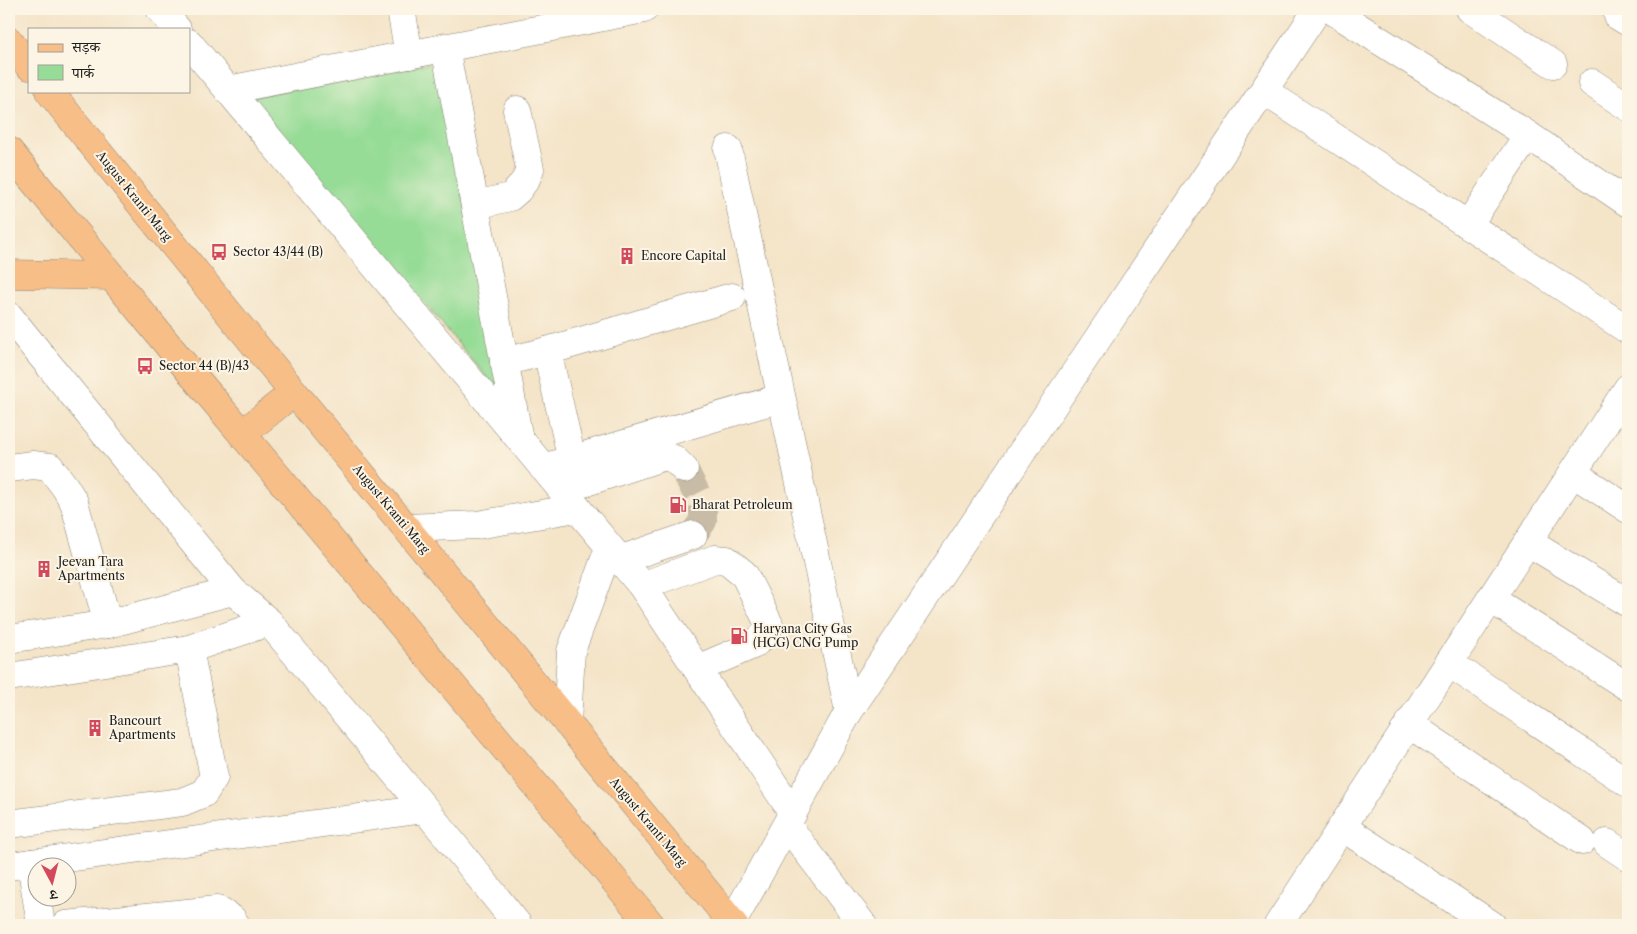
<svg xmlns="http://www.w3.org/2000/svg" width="1637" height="934" viewBox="0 0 1637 934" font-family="'Libre Caslon Text','Noto Serif Devanagari',serif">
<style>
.green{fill:#96dc96;stroke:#597c59}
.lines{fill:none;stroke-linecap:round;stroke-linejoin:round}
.minor-tunnel{stroke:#c9bca6;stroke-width:28;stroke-dasharray:28 14;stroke-linecap:butt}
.minor-casing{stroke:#888072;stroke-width:29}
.major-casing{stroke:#888072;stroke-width:29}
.minor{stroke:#fff;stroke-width:28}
.major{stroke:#f7be88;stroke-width:28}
.labels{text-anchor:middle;stroke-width:4;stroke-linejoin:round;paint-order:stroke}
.street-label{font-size:12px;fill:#1c1c1c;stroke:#fcf5e5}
.poi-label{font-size:12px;fill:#1c1c1c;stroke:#fcf5e5;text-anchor:start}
</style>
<rect width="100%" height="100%" fill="#fcf5e5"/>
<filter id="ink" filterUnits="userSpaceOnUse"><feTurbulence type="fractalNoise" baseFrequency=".02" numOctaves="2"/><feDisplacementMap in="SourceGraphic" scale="10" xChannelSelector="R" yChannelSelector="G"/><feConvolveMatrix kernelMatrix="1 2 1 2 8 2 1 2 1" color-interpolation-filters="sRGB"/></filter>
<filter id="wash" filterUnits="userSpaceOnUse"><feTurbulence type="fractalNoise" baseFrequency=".0096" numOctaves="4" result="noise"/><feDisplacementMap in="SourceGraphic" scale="20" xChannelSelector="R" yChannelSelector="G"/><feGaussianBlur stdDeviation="1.12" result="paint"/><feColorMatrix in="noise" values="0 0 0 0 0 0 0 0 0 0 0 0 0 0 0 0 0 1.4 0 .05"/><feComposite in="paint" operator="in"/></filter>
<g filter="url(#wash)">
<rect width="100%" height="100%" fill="#f4e4c8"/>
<path class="green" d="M438,62L500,393L250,97Z"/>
</g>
<g filter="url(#ink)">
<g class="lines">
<path class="minor-tunnel" d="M684,469L703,506V521L693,535"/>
<g class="minor-casing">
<g id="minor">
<path d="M160,9L177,29"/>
<path d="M401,9L409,55"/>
<path d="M1330,9L1528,135L1468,225"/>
<path d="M1470,9L1553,64"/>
<path d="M1618,16L1628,22"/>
<path d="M189,43L642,586L793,813"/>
<path d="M445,47L518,434"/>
<path d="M1592,83L1628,107"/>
<path d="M228,90L644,9"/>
<path d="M1264,91L1628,330"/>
<path d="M1528,135L1628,203"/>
<path d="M728,149L849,711"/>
<path d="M476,205L510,197L518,190L526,179L530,169L517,110"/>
<path d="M9,316L233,591L269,622L425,809L518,925"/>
<path d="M547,351L572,460"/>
<path d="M504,362L547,351L732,297"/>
<path d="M9,468L33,465L50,467L65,487L74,502L108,624"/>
<path d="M543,468L781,398"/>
<path d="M1573,473L1628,509"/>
<path d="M562,490L665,456L674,459L684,469"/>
<path d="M407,528L477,525L577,508"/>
<path d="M1528,542L1628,603"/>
<path d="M619,560L693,535"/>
<path d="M642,586L715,559L727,560L744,574L769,624L767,633L753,645L697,669"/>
<path d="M1491,599L1628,687"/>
<path d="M9,639L108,624L233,591"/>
<path d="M1449,663L1628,783"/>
<path d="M9,677L189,649L269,622"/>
<path d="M567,723L571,651L609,548"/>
<path d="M1409,724L1582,841"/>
<path d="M9,824L182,802L204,793L214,777L189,649"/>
<path d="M787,825L863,925"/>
<path d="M1342,827L1492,925"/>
<path d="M1607,843L1628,857"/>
<path d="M31,863L41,925"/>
<path d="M9,866L425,809"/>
<path d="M732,923L849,711L1318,9"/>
<path d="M66,925L217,910L232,919L236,925"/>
<path d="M1278,925L1628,388"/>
</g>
</g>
<g class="major-casing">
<g id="major">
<path d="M9,41L29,66"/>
<path d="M49,91L236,322L734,925"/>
<path d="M9,151L181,361L569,825L651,925"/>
<path d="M9,274L111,276"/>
<path d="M242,434L294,392"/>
</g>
</g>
<use href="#minor" class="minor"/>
<use href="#major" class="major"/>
</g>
</g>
<defs>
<g id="bus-bare" transform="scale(1.35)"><path d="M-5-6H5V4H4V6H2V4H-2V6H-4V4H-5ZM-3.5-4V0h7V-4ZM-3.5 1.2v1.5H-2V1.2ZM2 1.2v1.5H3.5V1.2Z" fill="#d1495b" stroke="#fcf5e5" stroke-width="2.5" paint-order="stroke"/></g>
<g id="building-bare" transform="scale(1.35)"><path d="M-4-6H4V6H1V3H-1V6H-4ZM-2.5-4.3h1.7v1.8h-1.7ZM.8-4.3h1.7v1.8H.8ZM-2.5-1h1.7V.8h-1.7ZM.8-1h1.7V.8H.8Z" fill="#d1495b" stroke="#fcf5e5" stroke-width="2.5" paint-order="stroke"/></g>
<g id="fuel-bare" transform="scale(1.35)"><path d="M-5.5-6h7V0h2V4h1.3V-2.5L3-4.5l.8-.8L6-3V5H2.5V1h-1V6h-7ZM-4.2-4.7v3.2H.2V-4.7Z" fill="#d1495b" stroke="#fcf5e5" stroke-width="2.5" paint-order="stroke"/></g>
</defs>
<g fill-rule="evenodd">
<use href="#bus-bare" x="219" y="252"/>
<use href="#building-bare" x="627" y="256"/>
<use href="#bus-bare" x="145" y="366"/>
<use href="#fuel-bare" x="678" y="505"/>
<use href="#building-bare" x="44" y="569"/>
<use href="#fuel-bare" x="739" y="636"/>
<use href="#building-bare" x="95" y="728"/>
</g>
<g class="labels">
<g class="street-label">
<text transform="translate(134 196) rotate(51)" y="4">August Kranti Marg</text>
<text transform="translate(391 509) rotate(50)" y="4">August Kranti Marg</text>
<text transform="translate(648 822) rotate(50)" y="4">August Kranti Marg</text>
</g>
<g class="poi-label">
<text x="233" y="256">Sector 43/44 (B)</text>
<text x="641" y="260">Encore Capital</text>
<text x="159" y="370">Sector 44 (B)/43</text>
<text x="692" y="509">Bharat Petroleum</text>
<text x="58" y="566">Jeevan Tara<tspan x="58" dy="14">Apartments</tspan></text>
<text x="753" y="633">Haryana City Gas<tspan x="753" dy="14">(HCG) CNG Pump</tspan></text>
<text x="109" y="725">Bancourt<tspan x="109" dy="14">Apartments</tspan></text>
</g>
</g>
<rect width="1637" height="934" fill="none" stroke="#fcf5e5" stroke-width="30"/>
<rect x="28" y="28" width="162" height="65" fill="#fcf5e5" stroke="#a29e95"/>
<rect x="38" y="44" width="25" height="8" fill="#f7be88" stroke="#a29e95"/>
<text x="72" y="52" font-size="15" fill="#1c1c1c">सड़क</text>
<rect x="38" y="65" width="25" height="15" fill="#96dc96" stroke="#a29e95"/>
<text x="72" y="78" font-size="15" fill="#1c1c1c">पार्क</text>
<g transform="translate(52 882) rotate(173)"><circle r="24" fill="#fcf5e5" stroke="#a29e95"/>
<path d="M0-4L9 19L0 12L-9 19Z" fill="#d1495b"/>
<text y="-8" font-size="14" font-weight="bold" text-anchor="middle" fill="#1c1c1c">उ</text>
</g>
</svg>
